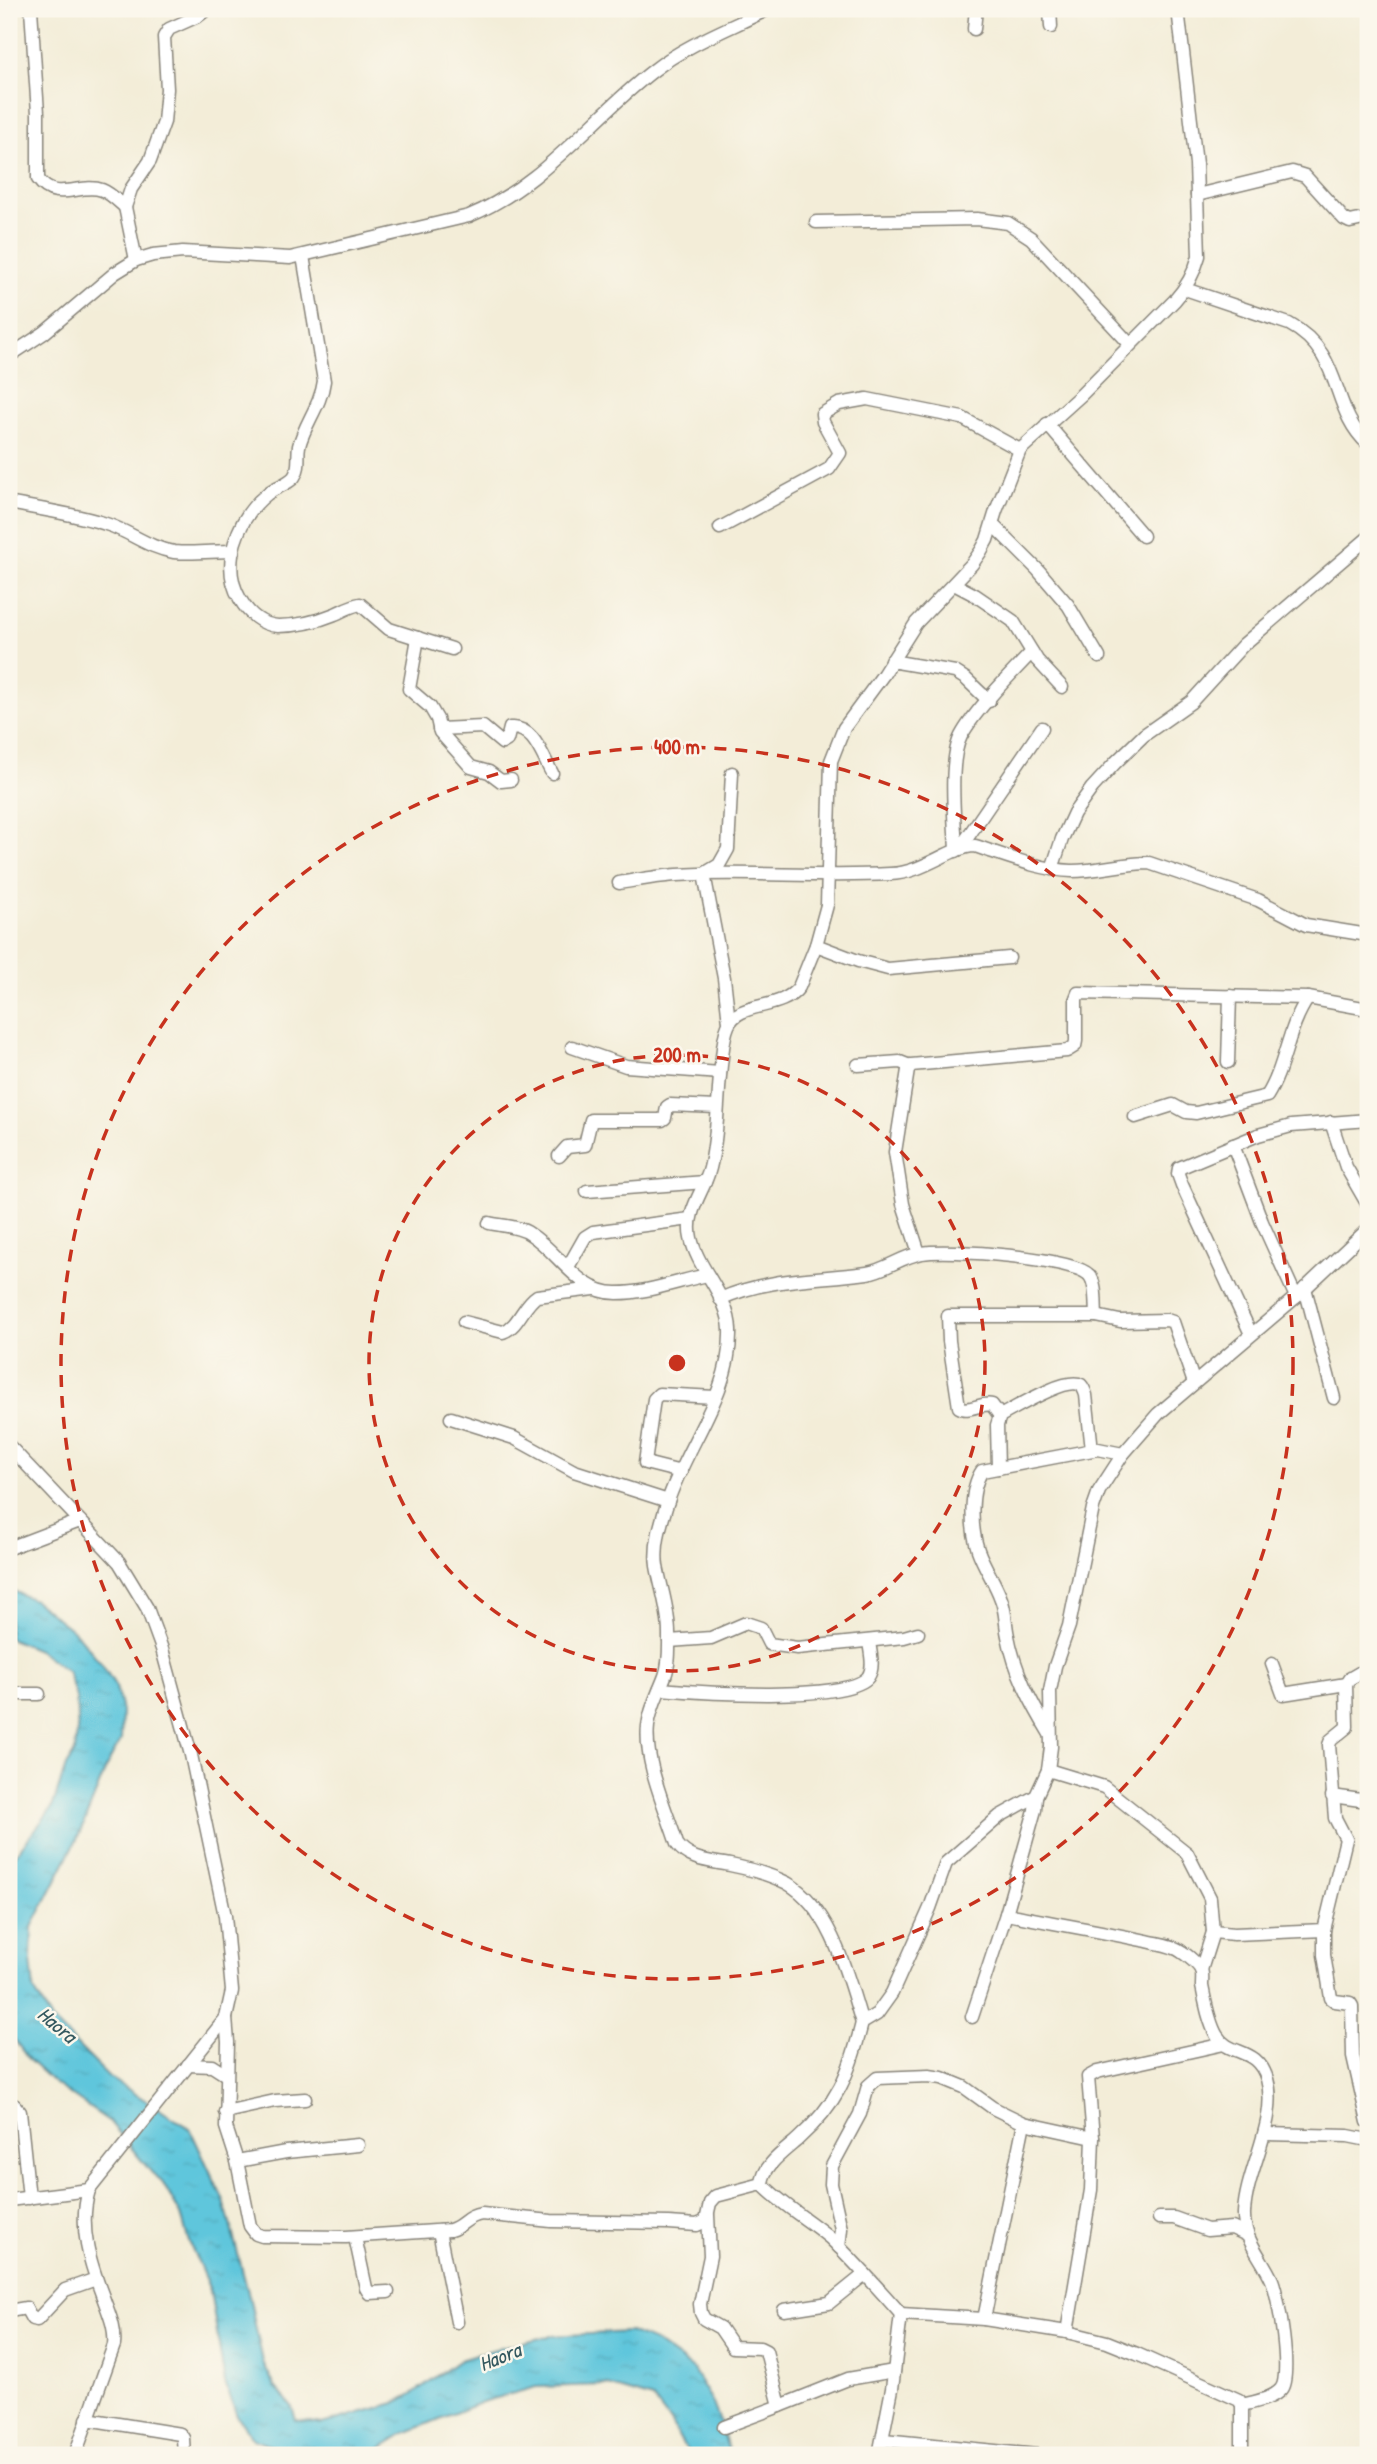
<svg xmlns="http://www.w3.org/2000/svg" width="1377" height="2464" viewBox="0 0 1377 2464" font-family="'Patrick Hand',sans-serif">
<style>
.water{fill:url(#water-ripples);stroke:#3e717c;stroke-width:2}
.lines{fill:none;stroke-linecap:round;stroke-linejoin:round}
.minor-casing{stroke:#88847a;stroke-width:15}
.minor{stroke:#fff;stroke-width:12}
.ring{fill:none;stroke:#c8321e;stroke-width:3.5;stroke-dasharray:12 9}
.labels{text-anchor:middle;stroke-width:5;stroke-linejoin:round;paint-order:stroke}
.water-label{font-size:21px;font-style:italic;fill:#33585f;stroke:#fbf7ec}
.centre{fill:#c8321e;stroke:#fbf7ec;stroke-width:3.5}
.ring-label{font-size:21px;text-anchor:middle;font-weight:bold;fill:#c8321e;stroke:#fbf7ec;stroke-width:5;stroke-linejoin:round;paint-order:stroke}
</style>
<defs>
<pattern id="water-ripples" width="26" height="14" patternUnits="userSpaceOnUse" patternTransform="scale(1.75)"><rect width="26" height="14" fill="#5fc6dc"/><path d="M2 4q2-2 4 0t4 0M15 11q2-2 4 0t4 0" fill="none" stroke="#52aabc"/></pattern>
</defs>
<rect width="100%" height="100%" fill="#fbf7ec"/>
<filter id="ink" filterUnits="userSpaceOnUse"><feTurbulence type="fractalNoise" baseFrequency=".0143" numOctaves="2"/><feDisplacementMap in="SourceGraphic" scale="14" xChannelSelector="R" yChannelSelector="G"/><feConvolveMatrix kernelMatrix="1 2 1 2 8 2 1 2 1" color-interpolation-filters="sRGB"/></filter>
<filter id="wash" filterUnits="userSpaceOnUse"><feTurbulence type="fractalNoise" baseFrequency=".00686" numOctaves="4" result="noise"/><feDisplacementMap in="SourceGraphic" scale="28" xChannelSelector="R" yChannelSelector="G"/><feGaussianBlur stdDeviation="1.57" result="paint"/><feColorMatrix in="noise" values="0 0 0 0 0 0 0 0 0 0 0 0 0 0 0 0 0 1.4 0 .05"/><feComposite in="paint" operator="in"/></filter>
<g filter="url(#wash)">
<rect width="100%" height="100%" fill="#f3edd8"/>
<path class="water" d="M9,1589L34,1600L76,1633L101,1663L116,1687L122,1711L121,1740L108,1763L78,1837L32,1927L31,1960L34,1990L51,2019L109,2077L190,2129L224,2201L249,2296L263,2362L275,2387L291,2405L296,2420L322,2424L395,2403L412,2394L460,2360L502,2347L549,2336L630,2332L657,2343L692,2368L712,2401L723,2430L729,2455H689L671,2423L653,2399L605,2385L536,2387L482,2402L405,2433L370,2455H291L253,2439L237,2416L225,2383L210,2290L188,2239L181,2215L161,2180L152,2173L110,2122L55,2084L29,2060L9,2032V1863L52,1808L66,1766L75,1752L78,1721L76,1698L68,1672L40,1651L9,1638Z"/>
</g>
<g filter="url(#ink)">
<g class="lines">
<g class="minor-casing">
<g id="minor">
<path d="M31,9L38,113V179C55,204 81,182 102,190C110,193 118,201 125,207"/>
<path d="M1050,9L1051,27"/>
<path d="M974,29L976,9"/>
<path d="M1197,195L1292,172L1305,176L1344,219L1350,222L1368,218"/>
<path d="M816,222L977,219L1008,223L1031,238L1130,344"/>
<path d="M303,256L324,381C321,405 305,423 299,446C297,456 301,467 294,477C287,485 275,487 267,494C237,518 220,565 240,599C248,613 261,625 278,626C296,626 318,621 335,614C344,610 350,606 360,604L389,629L452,649"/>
<path d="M136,260L125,207L131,189L150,161L164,122L167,89L164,37L169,29L198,16L207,9"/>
<path d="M1185,289L1289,324C1345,354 1329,409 1368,444"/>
<path d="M9,356L44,333L115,273L136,260L153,255L183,252L290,258L469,216C544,185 591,118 654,70C687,44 731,28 768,9"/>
<path d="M1047,424L1143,536"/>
<path d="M9,503C42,510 77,514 109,525C132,533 149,548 174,552C193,554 214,551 233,551"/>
<path d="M993,525L1038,570L1068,605L1099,657"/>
<path d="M720,528L829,469L840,453L823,422L822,414L839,404L867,399L962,418L1020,450"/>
<path d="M954,584L975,595L1013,621L1037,660L1062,687"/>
<path d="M418,638L409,689L430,707L437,719L440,732L471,767L489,772L501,781L511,780"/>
<path d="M891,661L955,672L966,679L989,701"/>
<path d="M439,729L483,727L502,743L507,740L510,728C534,726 542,756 552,773"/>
<path d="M963,848L965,841L1042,728"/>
<path d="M956,851C955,823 948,761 961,736C975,710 1011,674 1032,652"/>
<path d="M1052,869L1062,839L1074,813L1092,788L1116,762L1144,735L1191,702L1243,645L1368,538"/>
<path d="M619,883C638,880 657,876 677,875C748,871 819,878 890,874C924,873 949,847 975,846C1006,856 1040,870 1072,871C1098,871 1123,863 1149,863L1258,900L1306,925L1368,935"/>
<path d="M816,945L858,961L888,969L1009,958"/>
<path d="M729,1022L724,978L704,874L719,865L728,849L732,773"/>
<path d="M572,1047L626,1066L720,1073"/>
<path d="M1228,1062L1230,996"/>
<path d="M858,1065L900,1062L910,1066"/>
<path d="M1135,1117L1173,1105L1186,1112L1196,1113L1267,1096C1286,1066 1287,1028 1308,998"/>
<path d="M1331,1122L1346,1167L1368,1205"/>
<path d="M1233,1145L1262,1222L1296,1297"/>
<path d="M559,1156L567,1147L585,1145L591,1120H662L665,1118L667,1107L670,1105L717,1107"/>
<path d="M587,1191L705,1182"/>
<path d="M489,1223C502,1226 519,1226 530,1234C560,1253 578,1293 617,1293C647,1293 678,1281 707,1275"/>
<path d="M919,1253L903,1204L895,1152L908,1070L911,1065L1067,1051L1075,1046L1076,1041V998L1078,993L1308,998L1368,1009"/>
<path d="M568,1267L585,1237L593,1232L690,1219"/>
<path d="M1305,1288L1334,1398"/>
<path d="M720,1299C770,1277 816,1280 867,1273C886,1270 902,1256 922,1253C948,1248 1073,1258 1089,1275C1097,1283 1095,1305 1096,1316L1120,1321L1167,1320L1173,1322L1194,1383"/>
<path d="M464,1322L503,1332C519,1326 523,1305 537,1296L594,1289"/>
<path d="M1251,1334L1182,1185L1178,1174L1179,1168L1258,1135L1291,1126L1368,1120"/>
<path d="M1000,1416L992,1405C981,1402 968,1413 959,1407L949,1341L948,1316H1096"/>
<path d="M451,1418L514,1438L574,1471L668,1501"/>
<path d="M9,1446L119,1562L147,1608L162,1649L191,1755L225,1916L232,1991L226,2018L89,2190C78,2227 90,2263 103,2297C109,2314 116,2328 114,2345L75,2455"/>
<path d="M998,1468L997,1425L1000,1416C1014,1409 1066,1376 1081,1385C1083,1387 1085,1392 1086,1395L1092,1450"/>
<path d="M681,1472L645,1463L654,1399L659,1394L715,1397"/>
<path d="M9,1548L80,1521"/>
<path d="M669,1641L711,1638L746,1623L761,1628L769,1644L797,1648L904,1637L918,1633"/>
<path d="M1272,1664L1283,1694L1346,1684"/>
<path d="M660,1689C694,1692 848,1703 868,1677C875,1667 870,1652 869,1641"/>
<path d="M9,1694H39"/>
<path d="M1050,1734C1031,1703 1015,1672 1008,1636C1005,1623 1006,1611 1001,1599C995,1582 984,1567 978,1550C971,1529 969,1490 982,1471L1098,1449L1123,1454"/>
<path d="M1048,1770L1104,1787L1187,1853L1210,1898L1213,1932L1234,1934L1324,1930L1346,1839L1335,1818L1329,1745L1331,1740L1347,1727L1346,1684L1349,1679L1368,1668"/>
<path d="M1332,1796L1368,1801"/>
<path d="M1006,1914C1053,1923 1100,1931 1147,1941C1158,1944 1173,1945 1182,1952C1187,1955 1199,1965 1201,1970C1203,1974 1202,1981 1202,1986C1205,2001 1209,2023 1217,2036C1230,2057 1257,2046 1267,2079C1279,2120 1246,2170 1244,2213C1243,2240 1262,2257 1272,2280C1279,2297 1292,2376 1281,2389C1273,2399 1254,2402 1242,2405"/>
<path d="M1324,1930V1955L1331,1998L1335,2001L1350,2003L1352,2006L1353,2056L1368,2122"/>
<path d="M1201,1970L1213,1932"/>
<path d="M972,2017L1006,1914L1035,1810L1036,1796"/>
<path d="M226,2018L228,2042L226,2127L237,2161L250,2226L256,2234L262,2236L346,2237L450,2230C464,2226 466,2216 482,2214L551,2221L669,2223L697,2225L706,2221L710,2203L716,2196L762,2184"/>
<path d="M862,2023C848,1978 832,1908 787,1883C769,1874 750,1869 730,1865C710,1861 689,1861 677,1844C666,1809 644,1762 648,1726C650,1708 659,1692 665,1676C670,1663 669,1647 669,1634C669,1610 661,1589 657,1566C654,1545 661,1523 667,1504C685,1446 732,1393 730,1330C729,1296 698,1270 691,1238C685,1211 704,1192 710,1168C719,1132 717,1093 722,1057C723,1047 724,1035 728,1026C738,1000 781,1012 799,987L816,945L827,905L831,761L844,728L883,675L916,623L972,564L981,551L987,540L996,511L1020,450L1081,395L1175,300C1187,287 1194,274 1199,256L1196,164L1178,9"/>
<path d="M188,2065L212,2066L226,2075"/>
<path d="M9,2105H14L20,2112L29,2198"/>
<path d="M225,2112L275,2101L305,2099"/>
<path d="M1266,2134L1348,2136L1368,2140"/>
<path d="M237,2161L286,2152L358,2145"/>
<path d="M9,2200L89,2190"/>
<path d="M708,2215L710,2256L700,2304L701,2313L704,2319L720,2328L733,2347L760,2348L766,2351L780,2406L848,2379L894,2371"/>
<path d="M1159,2218H1174L1207,2230L1232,2228L1247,2235"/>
<path d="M439,2231L457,2322"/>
<path d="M355,2237L366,2288L369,2293L388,2292"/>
<path d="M839,2247L841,2229L831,2184L832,2166L860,2114L868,2086L877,2078L929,2076L942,2078L964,2087L993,2108L1024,2123L1093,2138"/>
<path d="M784,2310L829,2303L865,2274"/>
<path d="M9,2311L26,2308L32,2319L37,2320L65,2290L96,2279"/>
<path d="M984,2319L1024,2123"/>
<path d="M1067,2332L1091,2190L1093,2138L1088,2077L1097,2072L1224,2044"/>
<path d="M87,2419L180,2434L183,2438L184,2455"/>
<path d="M724,2427L780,2406"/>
<path d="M884,2440L1037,2455"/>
<path d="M879,2455L892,2389L901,2314"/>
<path d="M1242,2455V2405L1239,2400L1137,2354L1107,2342L1067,2332L984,2319L901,2314C878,2288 855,2262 830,2238C808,2219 782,2205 762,2184C763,2165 785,2151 798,2139C838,2103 849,2075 862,2023L877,2014L892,1993L930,1908L946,1863L1000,1816L1036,1796L1048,1770L1051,1747L1050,1691L1055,1666L1069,1626L1093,1508L1099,1491L1123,1454L1158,1414L1296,1297L1368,1229"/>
</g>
</g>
<use href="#minor" class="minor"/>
</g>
</g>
<g class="ring">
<circle cx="677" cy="1363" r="308"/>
<circle cx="677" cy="1363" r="616"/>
</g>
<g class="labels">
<g class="water-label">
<text transform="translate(57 2025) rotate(40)" y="7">Haora</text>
<text transform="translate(500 2357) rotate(-22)" y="7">Haora</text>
</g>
</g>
<circle cx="677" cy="1363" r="10" class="centre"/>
<g class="ring-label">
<text x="677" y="754">400 m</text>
<text x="677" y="1062">200 m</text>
</g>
<rect width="1377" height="2464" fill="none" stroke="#fbf7ec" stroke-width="35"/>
</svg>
